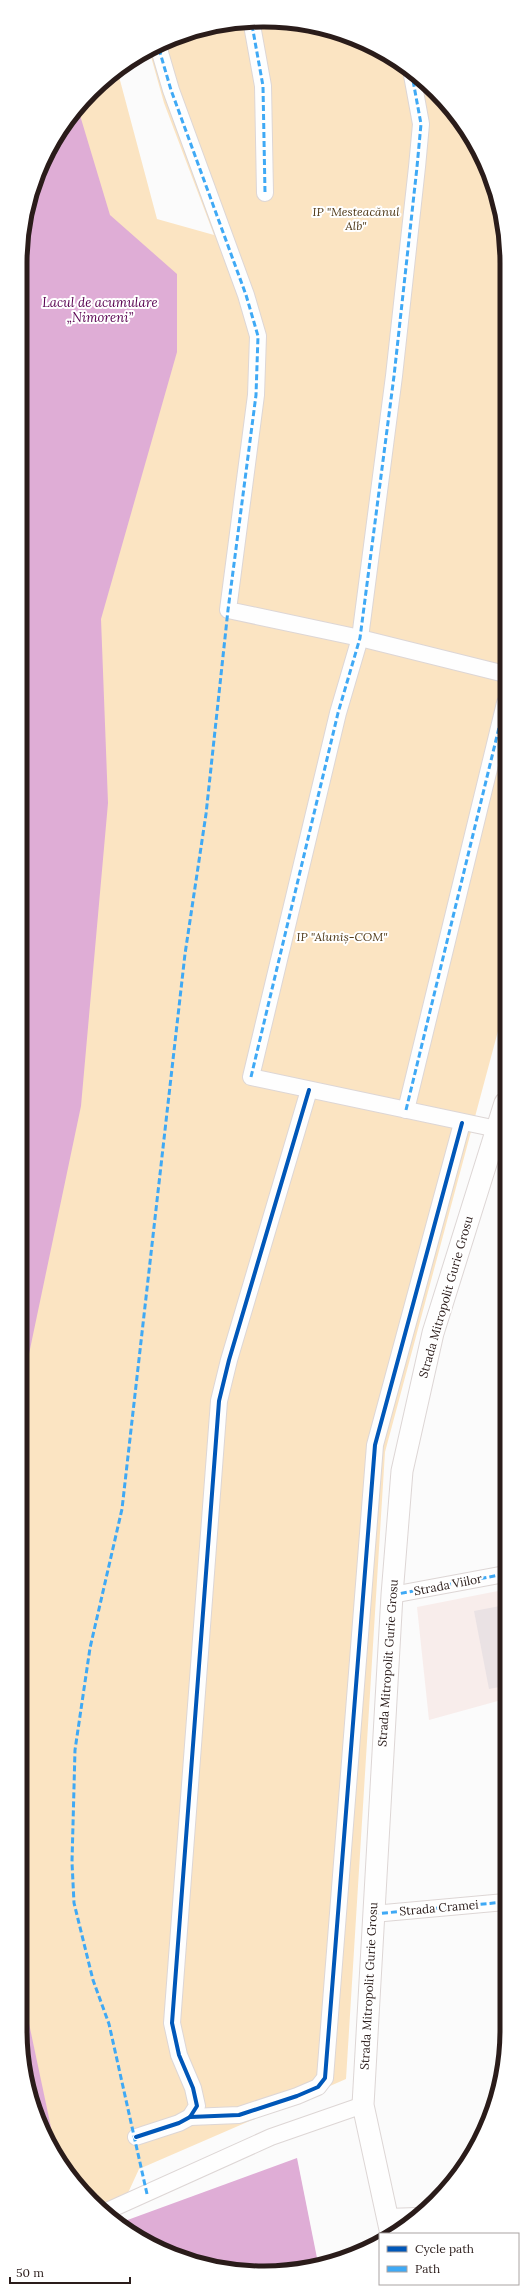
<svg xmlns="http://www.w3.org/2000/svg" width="527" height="2293" viewBox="0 0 527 2293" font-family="Lora,serif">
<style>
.built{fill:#f8edeb}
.green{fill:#fbe4c2}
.water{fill:#dfadd6}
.building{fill:#eae2e4}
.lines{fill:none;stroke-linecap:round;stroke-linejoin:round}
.minor-casing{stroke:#ddd6d5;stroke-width:18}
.major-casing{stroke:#ddd6d5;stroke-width:23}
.minor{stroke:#fefefe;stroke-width:16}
.major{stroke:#fefefe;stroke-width:21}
.quiet{stroke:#3fa9f5;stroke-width:3;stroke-dasharray:6 3;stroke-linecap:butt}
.cycleway-casing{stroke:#fff;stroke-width:6}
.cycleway{stroke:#0057b8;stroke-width:4}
.labels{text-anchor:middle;stroke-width:4;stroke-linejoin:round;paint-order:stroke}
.park-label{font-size:12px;font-style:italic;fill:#4f3918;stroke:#fff}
.street-label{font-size:12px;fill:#2a1c1a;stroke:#fff}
.water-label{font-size:13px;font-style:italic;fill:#580050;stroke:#fff}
.rim{fill:none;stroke:#2a1c1a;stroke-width:5}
</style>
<rect width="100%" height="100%" fill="#fbfbfb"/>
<path class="built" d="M503,1590L505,1599V1699L429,1720L417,1607Z"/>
<path class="green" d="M296,22L371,45L436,91L482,156L505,232V1005L385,1452L346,2079L139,2169L128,2193L99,2205L81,2190L38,2122L20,2029L21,1268L100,227L63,130L117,69L157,219L214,235L164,103L150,53L201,28Z"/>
<g class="water">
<path d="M79,112L110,215L177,274V352L101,619L108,803L81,1106L21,1392L22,231L53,142Z"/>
<path d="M20,1981L56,2151L38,2122L20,2029Z"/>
<path d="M297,2158L318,2263L247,2272L156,2248L122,2222Z"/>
</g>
<path class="building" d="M500,1606L505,1632V1686L489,1689L474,1611Z"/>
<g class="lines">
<g class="minor-casing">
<g id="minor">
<path d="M252,25L263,86L265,193"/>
<path d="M159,49L171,90L246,295L258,336L256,395L228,610L360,638L505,674"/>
<path d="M412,75L421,124L417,167L394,376L360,638L338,713L251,1077L497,1129"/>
<path d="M406,1110L505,703"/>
<path d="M392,1595L505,1574"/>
<path d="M373,1914L505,1902"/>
<path d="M190,2117L239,2115L297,2096L318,2087L325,2078L375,1445L462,1123"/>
<path d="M136,2137L179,2123L190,2117L197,2106L193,2088L179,2055L172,2023L219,1401L229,1360L309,1090"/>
<path d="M107,2211L271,2137L363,2105"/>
<path d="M387,2217L417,2216"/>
</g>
</g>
<g class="major-casing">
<path id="major" d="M391,2234L363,2105L392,1595L402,1471L433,1333L505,1103"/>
</g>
<use href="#minor" class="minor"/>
<use href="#major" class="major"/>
<g class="quiet">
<path d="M252,25L263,86L265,193"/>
<path d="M251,1077L338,713L360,638L394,376L417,167L421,124L412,75"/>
<path d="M406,1110L505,703"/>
<path d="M392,1595L505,1574"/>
<path d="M373,1914L505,1902"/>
<path d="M147,2194L109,2024L93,1980L74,1903L72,1862L75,1750L90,1648L122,1509L185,954L206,814L228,610L256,395L258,336L246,295L171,90L159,49"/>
</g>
<g class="cycleway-casing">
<g id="cycleway">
<path d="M190,2117L239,2115L297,2096L318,2087L325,2078L375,1445L462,1123"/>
<path d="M136,2137L179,2123L190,2117L197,2106L193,2088L179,2055L172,2023L219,1401L229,1360L309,1090"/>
</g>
</g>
<use href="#cycleway" class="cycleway"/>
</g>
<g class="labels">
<g class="park-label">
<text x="356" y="216">IP "Mesteacănul<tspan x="356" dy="14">Alb"</tspan></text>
<text x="342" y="941">IP "Aluniș-COM"</text>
</g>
<g class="street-label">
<text transform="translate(446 1297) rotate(-74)" y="4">Strada Mitropolit Gurie Grosu</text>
<text transform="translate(448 1585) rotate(-11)" y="4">Strada Viilor</text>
<text transform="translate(388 1663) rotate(-86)" y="4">Strada Mitropolit Gurie Grosu</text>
<text transform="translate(439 1908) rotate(-5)" y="4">Strada Cramei</text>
<text transform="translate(369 1986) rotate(-87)" y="4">Strada Mitropolit Gurie Grosu</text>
</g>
<g class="water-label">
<text x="100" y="307">Lacul de acumulare<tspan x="100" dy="15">„Nimoreni”</tspan></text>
</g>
</g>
<path d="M0 0H527V2293H0ZM263 27H264A236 236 0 0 1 500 263V2030A236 236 0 0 1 264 2266H263A236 236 0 0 1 27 2030V263A236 236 0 0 1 263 27Z" fill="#fff" fill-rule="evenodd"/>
<path class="rim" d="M263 27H264A236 236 0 0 1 500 263V2030A236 236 0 0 1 264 2266H263A236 236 0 0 1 27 2030V263A236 236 0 0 1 263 27Z"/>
<rect x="379" y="2233" width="140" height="52" fill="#ffffff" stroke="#aaa4a3"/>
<rect x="387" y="2246" width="20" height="6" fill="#0057b8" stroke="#aaa4a3"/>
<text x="415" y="2253" font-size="12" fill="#2a1c1a">Cycle path</text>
<rect x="387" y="2266" width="20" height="6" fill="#3fa9f5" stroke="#aaa4a3"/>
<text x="415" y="2273" font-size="12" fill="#2a1c1a">Path</text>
<path d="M10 2277v6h120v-6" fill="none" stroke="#2a1c1a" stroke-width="2"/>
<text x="16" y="2277" font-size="12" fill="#2a1c1a" stroke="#ffffff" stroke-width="3" paint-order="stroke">50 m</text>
</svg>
